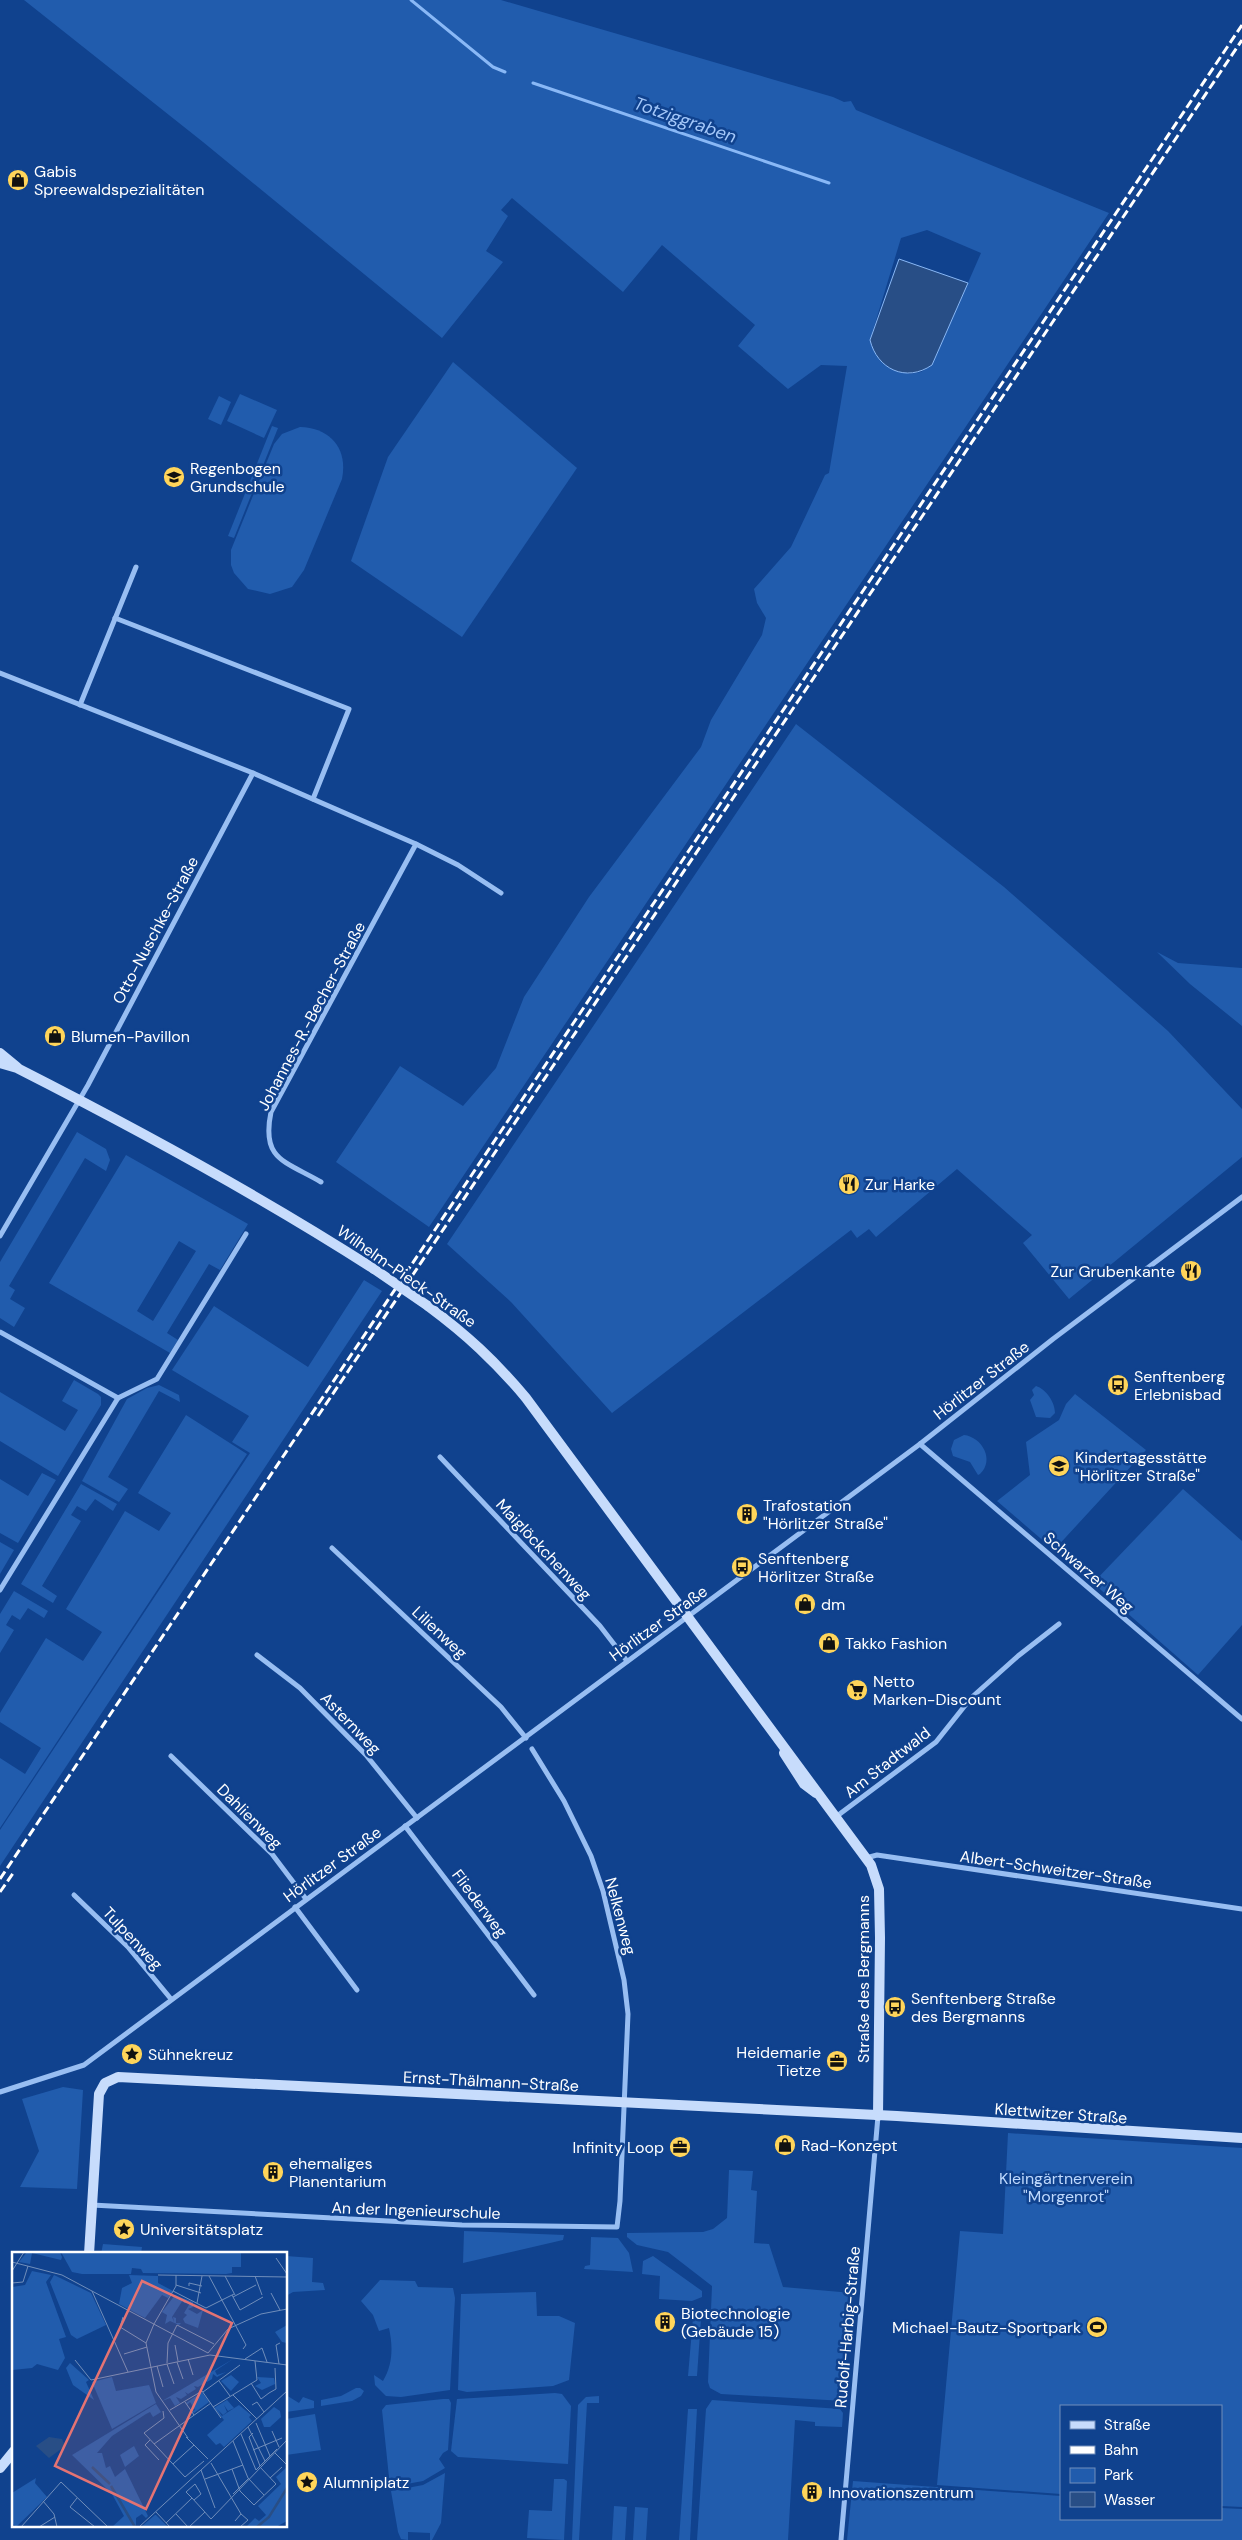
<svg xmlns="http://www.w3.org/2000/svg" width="1242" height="2540" viewBox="0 0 1242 2540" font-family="'DM Sans',sans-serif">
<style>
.green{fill:#215cad;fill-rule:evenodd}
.water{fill:#284e86;stroke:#89b8f6}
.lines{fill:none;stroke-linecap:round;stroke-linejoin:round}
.stream{stroke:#89b8f6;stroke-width:3}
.street{stroke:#98bef2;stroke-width:5}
.secondary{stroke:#c7dcfc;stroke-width:10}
.rail{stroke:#fff;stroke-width:3;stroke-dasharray:9 4;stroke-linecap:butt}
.secondary-bridge{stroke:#c7dcfc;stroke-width:10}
.labels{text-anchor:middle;stroke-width:5;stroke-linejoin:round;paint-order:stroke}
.poi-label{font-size:16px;fill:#fff;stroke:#10428e;text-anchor:start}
.street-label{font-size:16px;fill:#fff;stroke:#10428e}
.park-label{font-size:16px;fill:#bfd9fd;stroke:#10428e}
.water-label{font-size:18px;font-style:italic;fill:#a4c8fa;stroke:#10428e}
.inset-river{fill:none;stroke:#284e86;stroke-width:2.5}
.inset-road{fill:none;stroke:#708ebb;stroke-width:1}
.view{fill:#e47373;fill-opacity:0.15;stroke:#e47373;stroke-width:2.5}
.inset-edge{fill:none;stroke:#fff;stroke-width:2.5}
</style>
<rect width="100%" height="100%" fill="#10428e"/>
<g class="green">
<path d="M24,0H501L833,97L844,102L851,101L856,110L1109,213L429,1227L336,1162L400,1066L463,1106L496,1068L524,997L589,897L701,747L711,720L762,635L766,618L757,603L754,589L791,547L825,475L829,473L847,366L821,365L788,389L738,346L755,325L662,245L623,292L512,198L501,210L508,216L486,251L503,262L442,338L203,142ZM927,230L981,253L932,365L921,372L909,374L870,340L901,238Z"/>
<path d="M453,362L577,468L462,637L351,561L388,457Z"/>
<path d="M240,394L277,410L264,438L227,421Z"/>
<path d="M219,396L231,402L221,425L208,419Z"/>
<path d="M272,426L278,428L234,538L228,536Z"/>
<path d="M300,427C331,428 348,449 342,479L304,570L292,587L270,594L248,589L234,573L231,565V550L274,444L282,434Z"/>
<path d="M796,724L1004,887L1168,1031L1242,1109V1157L1069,1299L1023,1243L1032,1235L957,1169L876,1237L869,1229L857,1238L851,1230L612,1413L511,1302L447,1244Z"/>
<path d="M1157,952L1178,963L1242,968V1026L1190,984Z"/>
<path d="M77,1132L106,1149L110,1160L106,1171L85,1158L9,1286L15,1290L10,1299L25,1308L14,1327L0,1318V1262Z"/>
<path d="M126,1155L248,1224L220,1270L209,1264L167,1333L178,1340L170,1353L49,1283ZM179,1241L196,1251L153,1321L137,1311Z"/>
<path d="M364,1280L382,1291L0,1866V1830L250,1453L232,1442L249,1416L172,1370L214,1306L308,1367Z"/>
<path d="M74,1380L98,1394L101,1397V1405L58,1476L0,1441V1392L65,1431L78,1410L62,1401Z"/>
<path d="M159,1385L179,1395L180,1402L159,1391L108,1477L128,1489L119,1502L82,1481L127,1399L147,1388Z"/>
<path d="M1036,1386C1046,1389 1055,1402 1055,1413L1050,1418L1036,1417L1030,1400L1034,1395L1032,1390Z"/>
<path d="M1075,1394L1146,1450L1054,1550L997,1501L1030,1475L1026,1442L1059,1420L1066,1404Z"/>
<path d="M186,1415L247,1454L0,1828V1758L25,1774L41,1748L0,1722V1713L46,1638L83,1661L102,1632L66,1609L125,1511L159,1531L171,1513L138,1493Z"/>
<path d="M964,1435C982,1437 995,1460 980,1474L978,1475L970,1462L953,1456L951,1449L954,1440Z"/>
<path d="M42,1473L56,1480L18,1543L0,1533V1479L28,1496Z"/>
<path d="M81,1484L117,1504L113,1511L95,1499L86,1511L77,1506L71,1515L81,1521L42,1586L57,1596L53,1603L21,1584Z"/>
<path d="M1183,1489L1242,1541V1625L1198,1675L1093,1583Z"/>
<path d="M0,1542L14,1550L0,1574Z"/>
<path d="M14,1591L48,1611L44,1618L28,1608L20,1620L12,1615L6,1625L14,1630L0,1653V1614Z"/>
<path d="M63,2087L83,2090L77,2189L20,2187L39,2151L22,2099Z"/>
<path d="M1008,2133L1242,2148V2507L1221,2506V2406H1061V2494L937,2485L960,2231L1003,2234Z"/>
<path d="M729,2170L753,2171L751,2190L757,2191L754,2243L769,2244L783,2287L852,2293L844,2401L721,2394L710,2388L708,2382L712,2286L668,2252L637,2245L627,2237V2233L703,2232L713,2229L727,2218Z"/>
<path d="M464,2231L564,2235L563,2240L463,2263Z"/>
<path d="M591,2237L618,2238L629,2253L633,2272L584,2269L585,2266L590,2265Z"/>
<path d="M103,2244L142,2247L141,2254H101Z"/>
<path d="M286,2256L313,2258L312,2282L323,2283L325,2290L293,2292L286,2296Z"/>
<path d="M653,2256L702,2291V2297L692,2301L659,2299L660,2276L642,2274L643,2261Z"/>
<path d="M380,2280L415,2281L418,2287L453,2288L455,2298L450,2390L401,2397L386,2396L375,2385L374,2375L383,2381C393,2364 393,2347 389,2328L379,2331L373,2315L361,2301Z"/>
<path d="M536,2292L537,2316H559L575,2323L569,2380L553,2386L467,2392L458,2390L461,2294Z"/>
<path d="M693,2318L701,2319L697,2376H688Z"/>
<path d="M356,2388H360L364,2391L361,2396L352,2401L321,2406V2400L341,2396Z"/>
<path d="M555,2393L562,2394L571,2406L568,2464L458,2457L451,2451L457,2399Z"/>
<path d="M286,2395L299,2403L303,2397L314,2401V2408L286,2412Z"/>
<path d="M599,2396V2403H587L579,2540H572L578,2405L586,2397Z"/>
<path d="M443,2399H449L451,2403L448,2450L443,2453L439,2459L445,2468L423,2481L390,2487L382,2410L386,2405Z"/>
<path d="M712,2400L840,2409L843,2413L842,2427L815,2426V2422L795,2420L788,2540H697L706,2409Z"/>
<path d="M688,2409H697L690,2540H679Z"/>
<path d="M315,2414L321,2450L286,2455V2419Z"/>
<path d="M445,2473L441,2523L432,2540H430V2533L408,2532V2540L401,2539L398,2532L391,2491L423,2485Z"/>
<path d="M554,2479H564L567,2481L564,2540L527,2538L529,2510L552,2511Z"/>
<path d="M853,2481L1061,2496V2519H1221V2508L1242,2509V2540H847Z"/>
<path d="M614,2506L627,2507L625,2540H612Z"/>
<path d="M635,2507L648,2508L646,2540H633Z"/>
</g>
<path class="water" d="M899,259L968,283L932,365C906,383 877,369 870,340Z"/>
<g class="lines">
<g class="stream">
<path d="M411,0L493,67L505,72"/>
<path d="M533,83L829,183"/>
</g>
<g class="street">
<path d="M115,618L349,709L313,799"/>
<path d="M0,673L253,773L416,844L271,1112C261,1160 285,1161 321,1182"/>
<path d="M80,705L136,567"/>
<path d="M416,844L458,865L501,893"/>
<path d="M0,1236L88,1085L253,773"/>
<path d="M0,1332L118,1398"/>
<path d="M118,1398L157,1379L246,1234"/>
<path d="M920,1444L1242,1719"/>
<path d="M440,1457L600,1626L627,1661"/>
<path d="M332,1548L501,1707L526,1738"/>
<path d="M0,1590L118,1398"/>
<path d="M257,1655L300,1688L366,1755L417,1818"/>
<path d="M171,1756L272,1854L306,1899"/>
<path d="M837,1816L936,1742L971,1698L1018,1656L1059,1624"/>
<path d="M405,1826L534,1995"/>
<path d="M866,1858L877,1855L1242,1909"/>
<path d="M74,1895L128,1947L171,1999"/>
<path d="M295,1907L357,1990"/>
<path d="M0,2092L84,2065L920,1444L1053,1339L1242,1197"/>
<path d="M92,2205L462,2225L617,2227L620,2201L628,2014L624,1980L603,1891L591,1856L564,1801L532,1749"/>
<path d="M841,2540L878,2116"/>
</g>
<g class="secondary">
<path d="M0,1053L17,1067"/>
<path d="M0,1063L17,1068C139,1130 259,1195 374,1269"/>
<path d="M428,1306C467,1335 495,1361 526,1398L871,1865L879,1889L880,1938L878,2116"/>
<path d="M784,1753L804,1784L816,1793"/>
<path d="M89,2254L99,2094L105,2083L118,2077L897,2116L1242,2138"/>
<path d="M0,2468L14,2451"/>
</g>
<g class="rail">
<path d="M318,1416L1242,40"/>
<path d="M0,1879L1242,25"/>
<path d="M0,1892L14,1872"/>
</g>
<path class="secondary-bridge" d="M374,1269L428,1306"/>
</g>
<defs>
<g id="shop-disc" transform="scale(1.125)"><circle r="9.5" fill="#ffd55a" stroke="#10428e"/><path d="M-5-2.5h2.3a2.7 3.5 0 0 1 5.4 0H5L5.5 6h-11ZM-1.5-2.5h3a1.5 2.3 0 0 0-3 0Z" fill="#111"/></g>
<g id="school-disc" transform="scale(1.125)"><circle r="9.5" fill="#ffd55a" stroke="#10428e"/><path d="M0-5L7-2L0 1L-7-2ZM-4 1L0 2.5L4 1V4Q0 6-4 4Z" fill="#111"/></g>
<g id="restaurant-disc" transform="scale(1.125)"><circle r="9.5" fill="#ffd55a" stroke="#10428e"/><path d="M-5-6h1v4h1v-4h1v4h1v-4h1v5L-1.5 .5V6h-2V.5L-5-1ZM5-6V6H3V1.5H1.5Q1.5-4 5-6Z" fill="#111"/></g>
<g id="bus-disc" transform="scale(1.125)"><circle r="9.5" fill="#ffd55a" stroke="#10428e"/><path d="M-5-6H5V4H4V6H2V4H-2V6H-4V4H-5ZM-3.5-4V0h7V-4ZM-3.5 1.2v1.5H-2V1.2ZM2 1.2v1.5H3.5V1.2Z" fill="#111"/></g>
<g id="building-disc" transform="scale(1.125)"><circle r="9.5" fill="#ffd55a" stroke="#10428e"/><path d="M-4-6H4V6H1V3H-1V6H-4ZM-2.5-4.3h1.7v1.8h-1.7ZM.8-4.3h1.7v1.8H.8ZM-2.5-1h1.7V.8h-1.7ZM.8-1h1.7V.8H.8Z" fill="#111"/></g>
<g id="supermarket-disc" transform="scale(1.125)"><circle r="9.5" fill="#ffd55a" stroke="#10428e"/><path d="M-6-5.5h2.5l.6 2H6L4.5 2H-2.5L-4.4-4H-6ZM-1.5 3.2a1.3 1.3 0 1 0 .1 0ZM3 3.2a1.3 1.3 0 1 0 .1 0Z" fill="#111"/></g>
<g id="sight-disc" transform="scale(1.125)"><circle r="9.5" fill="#ffd55a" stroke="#10428e"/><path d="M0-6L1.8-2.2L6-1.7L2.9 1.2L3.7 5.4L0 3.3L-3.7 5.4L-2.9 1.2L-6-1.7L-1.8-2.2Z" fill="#111"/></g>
<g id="office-disc" transform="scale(1.125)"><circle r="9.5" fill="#ffd55a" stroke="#10428e"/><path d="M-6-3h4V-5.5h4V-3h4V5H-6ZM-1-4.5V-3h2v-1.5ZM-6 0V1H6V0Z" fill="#111"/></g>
<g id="stadium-disc" transform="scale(1.125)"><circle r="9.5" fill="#ffd55a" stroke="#10428e"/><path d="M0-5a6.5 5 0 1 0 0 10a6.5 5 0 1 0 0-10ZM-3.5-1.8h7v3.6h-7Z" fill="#111"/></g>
</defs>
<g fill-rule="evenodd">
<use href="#shop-disc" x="18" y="180"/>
<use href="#school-disc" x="174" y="477"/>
<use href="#shop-disc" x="55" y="1036"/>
<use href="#restaurant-disc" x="849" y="1184"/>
<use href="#restaurant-disc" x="1191" y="1271"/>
<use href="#bus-disc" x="1118" y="1385"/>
<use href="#school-disc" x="1059" y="1466"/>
<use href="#building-disc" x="747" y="1514"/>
<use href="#bus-disc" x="742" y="1567"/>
<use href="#shop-disc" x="805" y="1604"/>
<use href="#shop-disc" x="829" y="1643"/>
<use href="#supermarket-disc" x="857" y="1690"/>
<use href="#bus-disc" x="895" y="2007"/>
<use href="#sight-disc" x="132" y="2054"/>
<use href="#office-disc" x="837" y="2061"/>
<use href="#shop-disc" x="785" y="2145"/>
<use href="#office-disc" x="680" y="2147"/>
<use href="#building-disc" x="273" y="2172"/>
<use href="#sight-disc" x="124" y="2229"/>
<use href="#building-disc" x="665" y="2322"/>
<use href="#stadium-disc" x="1097" y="2327"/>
<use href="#sight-disc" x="307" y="2482"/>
<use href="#building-disc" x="812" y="2492"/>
</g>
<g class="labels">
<g class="poi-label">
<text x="34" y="177">Gabis<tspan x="34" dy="18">Spreewaldspezialitäten</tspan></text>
<text x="190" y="474">Regenbogen<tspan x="190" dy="18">Grundschule</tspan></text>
<text x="71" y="1042">Blumen-Pavillon</text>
<text x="865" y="1190">Zur Harke</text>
<text x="1175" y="1277" text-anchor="end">Zur Grubenkante</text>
<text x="1134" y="1382">Senftenberg<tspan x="1134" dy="18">Erlebnisbad</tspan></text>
<text x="1075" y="1463">Kindertagesstätte<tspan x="1075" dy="18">"Hörlitzer Straße"</tspan></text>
<text x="763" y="1511">Trafostation<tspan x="763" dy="18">"Hörlitzer Straße"</tspan></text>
<text x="758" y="1564">Senftenberg<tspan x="758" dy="18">Hörlitzer Straße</tspan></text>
<text x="821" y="1610">dm</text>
<text x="845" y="1649">Takko Fashion</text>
<text x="873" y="1687">Netto<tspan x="873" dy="18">Marken-Discount</tspan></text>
<text x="911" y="2004">Senftenberg Straße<tspan x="911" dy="18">des Bergmanns</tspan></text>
<text x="821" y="2058" text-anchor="end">Heidemarie<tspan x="821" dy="18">Tietze</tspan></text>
<text x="148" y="2060">Sühnekreuz</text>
<text x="801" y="2151">Rad-Konzept</text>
<text x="664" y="2153" text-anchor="end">Infinity Loop</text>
<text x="289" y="2169">ehemaliges<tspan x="289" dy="18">Planentarium</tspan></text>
<text x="140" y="2235">Universitätsplatz</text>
<text x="681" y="2319">Biotechnologie<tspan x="681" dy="18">(Gebäude 15)</tspan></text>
<text x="1081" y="2333" text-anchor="end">Michael-Bautz-Sportpark</text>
<text x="323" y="2488">Alumniplatz</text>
<text x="828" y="2498">Innovationszentrum</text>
</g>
<g class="street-label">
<text transform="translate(155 930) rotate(-62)" y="6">Otto-Nuschke-Straße</text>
<text transform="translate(311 1016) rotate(-62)" y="6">Johannes-R.-Becher-Straße</text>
<text transform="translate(407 1276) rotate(35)" y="6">Wilhelm-Pieck-Straße</text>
<text transform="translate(981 1380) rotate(-38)" y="6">Hörlitzer Straße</text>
<text transform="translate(544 1549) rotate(47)" y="6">Maiglöckchenweg</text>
<text transform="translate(1089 1572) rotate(41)" y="6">Schwarzer Weg</text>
<text transform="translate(658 1623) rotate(-36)" y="6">Hörlitzer Straße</text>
<text transform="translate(440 1632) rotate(43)" y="6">Lilienweg</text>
<text transform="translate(351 1723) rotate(46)" y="6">Asternweg</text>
<text transform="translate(887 1762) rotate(-38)" y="6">Am Stadtwald</text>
<text transform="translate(250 1816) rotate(45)" y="6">Dahlienweg</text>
<text transform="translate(332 1864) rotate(-36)" y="6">Hörlitzer Straße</text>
<text transform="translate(1056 1869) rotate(8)" y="6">Albert-Schweitzer-Straße</text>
<text transform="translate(480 1903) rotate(53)" y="6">Fliederweg</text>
<text transform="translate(621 1916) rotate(75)" y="6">Nelkenweg</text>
<text transform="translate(133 1938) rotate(47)" y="6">Tulpenweg</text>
<text transform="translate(863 1979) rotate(-90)" y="6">Straße des Bergmanns</text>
<text transform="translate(491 2081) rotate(3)" y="6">Ernst-Thälmann-Straße</text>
<text transform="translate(1061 2113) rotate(4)" y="6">Klettwitzer Straße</text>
<text transform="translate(416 2210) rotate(2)" y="6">An der Ingenieurschule</text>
<text transform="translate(847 2327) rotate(-85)" y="6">Rudolf-Harbig-Straße</text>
</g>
<g class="park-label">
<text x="1066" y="2184">Kleingärtnerverein<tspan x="1066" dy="18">"Morgenrot"</tspan></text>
</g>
<g class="water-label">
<text transform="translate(685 120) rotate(19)" y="6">Totziggraben</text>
</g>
</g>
<g transform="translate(12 2252)">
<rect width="275" height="275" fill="#10428e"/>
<path d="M15,0H48L50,5L49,8L20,1L18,12L7,10ZM49,0H229V15H220V21L214,22L131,21L129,17L120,16L119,22H70L60,20ZM20,19L39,23L34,30L54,85L47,87L53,106L46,118L25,112L20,116L0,118V35L13,33ZM42,23L79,41L94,73L65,87L59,83L38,30ZM117,23L146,24V31L161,39L156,46L150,43L133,66L107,52L110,36L120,31ZM163,43L181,50V55L176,57L185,62L191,58L186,76L173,71L171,67L175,63L172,61L178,51H172L171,48L160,65L162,70L161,65L164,66V71H169L167,73L158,69L153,72L155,63L150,60ZM275,73V91L270,90L263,80ZM221,107L203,119L205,123L214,120L205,125L201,122L200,127L195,130L192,126L193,131L186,135L182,134L184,137L176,142L173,140L175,143L169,147L164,145L168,151L163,154L158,146L150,149ZM58,111L77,128L74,130L82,148L61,133L54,116ZM219,123L227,130L219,139L209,129ZM100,125L104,139L137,133L144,151L100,177L80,130ZM245,125L262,126L263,132L250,138L243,134L249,131ZM190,140L197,150L182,161L180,159L183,158L178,150L175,153L174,151ZM215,148L222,156L216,159L212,153L215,160L211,163L205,157L210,164L227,153L239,163L237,165L240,169L212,195L208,191L204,193L195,183L212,168L202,156ZM144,152L149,160L141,165L138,160L134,162L100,184L85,201H90L94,216L98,214L103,225L113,217L136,264L134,266L130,262L124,266V275H100L112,264L100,242L60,203ZM262,155L268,159L269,165L258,175H252L249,167ZM122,194L127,204L113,215L108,203ZM275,215V269L264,275H234L243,266L247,269L254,263L246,254L269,232L264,225ZM24,226L23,231L35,245L4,275L0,271V241ZM144,263L156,275H129L143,263Z" fill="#215cad"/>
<path d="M37,185L50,187L53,194L37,206L24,194Z" fill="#284e86"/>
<path class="inset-river" d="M80,215L98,232M99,234L123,275M245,275L257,265L275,236"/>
<path class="inset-road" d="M264,6L275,22M0,10L50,23L196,101L216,77L249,62L275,57M0,19L12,0M146,23L275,25M197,24L234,93L231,97M213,24L223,43M243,24L250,43M0,31L11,30L16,14M164,33L189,41M177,34V31L190,34M80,39L116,120M161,39L194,56L222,42M259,41L268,58M220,43L228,58L251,45M221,45L244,33M185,51L190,24M111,65L108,75L134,91M142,72L164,34V23M142,72L134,91L144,140L176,186M163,93L166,109M112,102L135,95M176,107L181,123M233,107L250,96L255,110M63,108L79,128L198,103L275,113M165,110L171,127M155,111L156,91L165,73L202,92M155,112L162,132M267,112L264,93L268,91M145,114L151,135M207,129L218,144M239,131L249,147L257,141L264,137L263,116M191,140L228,113M221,143L245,167M173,150L182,163M240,153L245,150L252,160M201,155L245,128L243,109M158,158L190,139L209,166M151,159L152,166L132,181L173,225L192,209M244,171L258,204M236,175L253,209M260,179L267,195M241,181L237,185L248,214M229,182L244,218L265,197M174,185L196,207M138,188L133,193L147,208M221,189L236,226L252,243M142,192L199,151M241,198L270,186M263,201L275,213M199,211L229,262L223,269M161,212L182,193M220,217L228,239L242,253L264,232L248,215M189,218L203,256M258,226L270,215M193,227L231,213M221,242L236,227M65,246L58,255L83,275M182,248L189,242L183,232L174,240L180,246L191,258L199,267M31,249L42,262L45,275M144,260L158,275M164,262L176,275M199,267L275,188M154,271L180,246M9,275L49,230L96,275M27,275L43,265M127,275L275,139M177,275L193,260M228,275L236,268L229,262"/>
<path class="view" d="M130,29L220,71L134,257L43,214Z"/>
<rect width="275" height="275" class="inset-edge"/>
</g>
<rect x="1060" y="2405" width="162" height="115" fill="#10428e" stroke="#708ebb"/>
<rect x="1070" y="2421" width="25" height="8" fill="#c7dcfc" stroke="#708ebb"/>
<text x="1104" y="2430" font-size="15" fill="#ffffff">Straße</text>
<rect x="1070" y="2446" width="25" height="8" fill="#ffffff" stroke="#708ebb"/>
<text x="1104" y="2455" font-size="15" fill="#ffffff">Bahn</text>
<rect x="1070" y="2468" width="25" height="15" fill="#215cad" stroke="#708ebb"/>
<text x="1104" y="2480" font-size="15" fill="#ffffff">Park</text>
<rect x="1070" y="2492" width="25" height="15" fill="#284e86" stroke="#708ebb"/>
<text x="1104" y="2505" font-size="15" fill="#ffffff">Wasser</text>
</svg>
